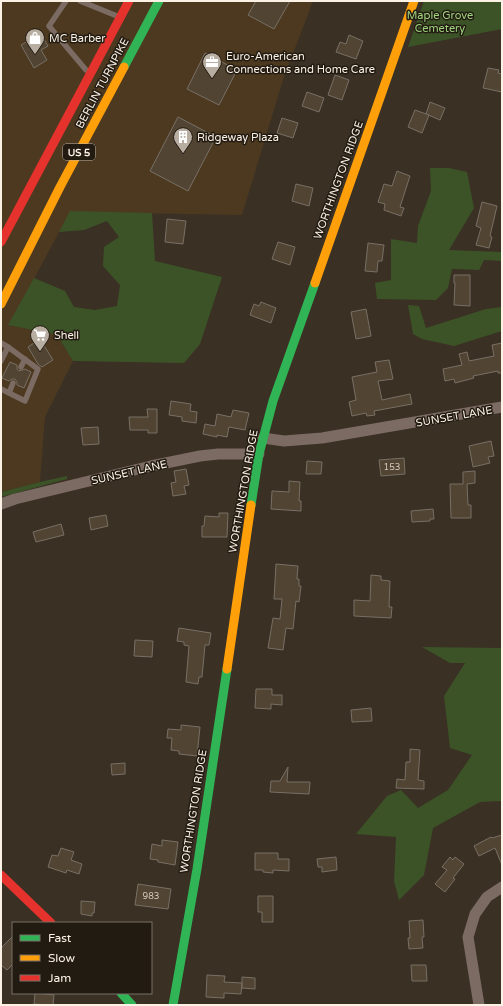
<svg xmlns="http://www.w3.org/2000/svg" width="503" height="1006" viewBox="0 0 503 1006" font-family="'Varela Round',sans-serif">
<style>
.built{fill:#4c3920}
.green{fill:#3c5327}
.building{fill:#514432;stroke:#787066}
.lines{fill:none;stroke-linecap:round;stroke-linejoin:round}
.lane{stroke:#7b6b63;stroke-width:5.5}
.street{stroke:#7b6b63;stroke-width:11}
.fast{stroke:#30b455;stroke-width:9}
.slow{stroke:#ff9f0a;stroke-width:9}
.jam{stroke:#e5322d;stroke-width:9}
.labels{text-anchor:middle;stroke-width:3;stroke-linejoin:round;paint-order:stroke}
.number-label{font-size:9px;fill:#d1c6b8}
.shield{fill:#221b12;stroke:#bbb1a6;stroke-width:1}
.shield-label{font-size:10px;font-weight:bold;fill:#fcf1e5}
.park-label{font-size:11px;fill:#9ed27c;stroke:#221b12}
.poi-label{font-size:11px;fill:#fcf1e5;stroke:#221b12;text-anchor:start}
.street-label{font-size:11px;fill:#fcf1e5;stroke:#221b12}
</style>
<rect width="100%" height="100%" fill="#3a3024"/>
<path class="built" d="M1,1H313L283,80L242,215L70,212L9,325L57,335L73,361L45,417L40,482L1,492Z"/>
<g class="green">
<path d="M424,1H502V29L408,47Z"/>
<path d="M430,168H449L467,172L474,208L449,250L502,252V261L484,260L479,270L452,269L448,288L436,300L377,299L375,283L391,280V239L417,243L418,226L431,191Z"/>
<path d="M70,211L152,213L155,261L222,277L200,344L184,363L73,361L57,335L8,325L34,278L65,291L74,307L95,310L117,306L120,285L103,266L104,247L119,237L107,221L84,230L59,232Z"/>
<path d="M408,305L419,306L426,328L486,309L502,307V331L454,346L422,339L413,334Z"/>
<path d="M67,476V479L1,497V492L40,482Z"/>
<path d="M422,647L502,648V801L480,802L433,828L424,875L399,900L394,881L396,837L356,834L387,796L401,790L418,808L448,790L472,755L450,748L444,696L465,663H450Z"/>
</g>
<g class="building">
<path d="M256,1H290L274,29L248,15Z"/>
<path d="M41,34L48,46L41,50L47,60L34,68L21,45Z"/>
<path d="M349,35L363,41L356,59L336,52L340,42L346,44Z"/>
<path d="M205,53L237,70L219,105L187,89Z"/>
<path d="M488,68L499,70L498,73L502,74V92L483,88Z"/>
<path d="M335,75L349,80L342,100L328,95Z"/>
<path d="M307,92L324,98L319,112L302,106Z"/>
<path d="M430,102L445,108L440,120L426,114Z"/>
<path d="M415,110L429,115L422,133L408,127Z"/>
<path d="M178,117L216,137L188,191L150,171Z"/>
<path d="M282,118L298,123L293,138L277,133Z"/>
<path d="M397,171L410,176L400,207L404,208L401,216L384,210L385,204L378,202L384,184L392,186Z"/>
<path d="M296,184L313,188L309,206L292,201Z"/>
<path d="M482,202L497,206L490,236L492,237L489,248L476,245L481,228L476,226Z"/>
<path d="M167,219L186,221L183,244L165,242Z"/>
<path d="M278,242L295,247L290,265L272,259Z"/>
<path d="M368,243L384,245L382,261H378L377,272L365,271Z"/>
<path d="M454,275H470V306L454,305L455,283H454Z"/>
<path d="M261,302L276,308L271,323L250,315L254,304L259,306Z"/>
<path d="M366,309L371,336L356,339L351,312Z"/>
<path d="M40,339L53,360L42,367L38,364L28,347Z"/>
<path d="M502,343V373H498V371L473,376L474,378L455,383L454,379L445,381L443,369L462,365L459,354L467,352L469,361L494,356L492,345Z"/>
<path d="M389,360L393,379L378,381L382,400L410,394L412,404L374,411L375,415L367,416L366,413L352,416L349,402L356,400L352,377L377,372L375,362Z"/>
<path d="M10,362L17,365V369L19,371L25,369L31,372L24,388L17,385V382L15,379H12L9,381L2,378Z"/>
<path d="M171,401L191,404L190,411L197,412L196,423L182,421V417L169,415Z"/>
<path d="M147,409H157V433H148V430H130L129,417H148Z"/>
<path d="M233,410L249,413L245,430L229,427L227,437L217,435V437L203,434L205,424L215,426L217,414L231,417Z"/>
<path d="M98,427L99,444L83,445L81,428Z"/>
<path d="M491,441L494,456L488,457L490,463L473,467L469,446Z"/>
<path d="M404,458L405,474L381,476L379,460Z"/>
<path d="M307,461L322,462L321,474H306Z"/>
<path d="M186,469L189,485L184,486L186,494L173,496L171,483L176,482L174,471Z"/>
<path d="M475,471V483L467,484L468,505H471V518H451L450,484H463V472Z"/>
<path d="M289,481L300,482L299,501H301V511L271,509L272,491L289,492Z"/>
<path d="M433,509L434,519H430V521L412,522L411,511Z"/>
<path d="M219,513H228L227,537H202V526H204L205,516L219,517Z"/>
<path d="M106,515L108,526L91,530L89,518Z"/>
<path d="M61,524L64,535L36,542L33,532Z"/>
<path d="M276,564L298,566L297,579H299V586H301L299,602L296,601L293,629L286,628L283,650L268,648L273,618L280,619L282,599H274Z"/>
<path d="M371,575L381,576V580L390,581L389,607H392L391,618L354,616V600L370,601Z"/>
<path d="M179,628L211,633L209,645H205L202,677H199L198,684L186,682L189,646L184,645V642L177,641Z"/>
<path d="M135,640L153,641L152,657L134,656Z"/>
<path d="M256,689H272V695H282V705L271,704V709L255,708Z"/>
<path d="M371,708L372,721L352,722L351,710Z"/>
<path d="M181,725L200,727L197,756L179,754V751L171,750L172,738H167L168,729L181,730Z"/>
<path d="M410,749L420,750L418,780L424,781V789L396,788L397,779L405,780L406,762H410Z"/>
<path d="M125,763V774L112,775L111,764Z"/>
<path d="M288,767L287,782H310L309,794L270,792L271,781H280Z"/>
<path d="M502,835V865L495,848L479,856L474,846L491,837L492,838Z"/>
<path d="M162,840L178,842L175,865L158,862V860L150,859L152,844L162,846Z"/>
<path d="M61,848L74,852L71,860L82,864L79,874L67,870L66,873L48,867L52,855L58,856Z"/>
<path d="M255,853H278V859H289V871L273,870V873L263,872V870H255Z"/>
<path d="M336,857L337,870L322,872V867H318L317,859Z"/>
<path d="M450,857L453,860L455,857L464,864L453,878L455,879L445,892L435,884L447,870L442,867Z"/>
<path d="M138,884L171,889L168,909L135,905Z"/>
<path d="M258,896H273V922H262V912H258Z"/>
<path d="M81,901L95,902L94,913H92V916L81,914Z"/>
<path d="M423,920L424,937H422L423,948L409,949L408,938H410L409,921Z"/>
<path d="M13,936V964L7,970L1,965V948Z"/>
<path d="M411,965H426L427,981H412Z"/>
<path d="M207,975L225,976L224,982L242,983L241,994L224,993V998L206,997Z"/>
<path d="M242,977L255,978V989L242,988Z"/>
<path d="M35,993L54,995L53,1005L34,1004Z"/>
</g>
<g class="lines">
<g class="lane">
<path d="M66,1L49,26L86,70"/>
<path d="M80,1L117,16"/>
<path d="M1,343L8,347L1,361"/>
<path d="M21,367L25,359"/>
<path d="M1,389L25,401L38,369L8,347"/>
<path d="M9,393L13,383"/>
</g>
<g class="street">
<path d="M263,438L284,441L322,438L502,407"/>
<path d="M1,504L15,499L151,466L200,456L218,454H259"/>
<path d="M479,1005L468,937L475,914L487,897L502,887"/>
</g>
<g class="fast">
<path d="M124,67L159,1"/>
<path d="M251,505L259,454L273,401L315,283"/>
<path d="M121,993L132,1005"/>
<path d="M173,1005L197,869L227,669"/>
</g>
<g class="slow">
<path d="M315,283L414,1"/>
<path d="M1,304L60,187L124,67"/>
<path d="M227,669L251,505"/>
</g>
<g class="jam">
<path d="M1,242L129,1"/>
<path d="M1,875L51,923"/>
</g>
</g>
<defs>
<g id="shop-pin" transform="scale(1)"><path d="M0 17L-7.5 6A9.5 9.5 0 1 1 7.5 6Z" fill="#b8ada1" stroke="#221b12"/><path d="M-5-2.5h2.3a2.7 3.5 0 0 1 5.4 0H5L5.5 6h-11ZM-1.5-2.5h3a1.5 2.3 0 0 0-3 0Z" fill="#fff"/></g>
<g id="office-pin" transform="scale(1)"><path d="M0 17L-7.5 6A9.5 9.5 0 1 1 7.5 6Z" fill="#b8ada1" stroke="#221b12"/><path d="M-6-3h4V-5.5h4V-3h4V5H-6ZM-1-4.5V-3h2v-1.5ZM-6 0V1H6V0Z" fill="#fff"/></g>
<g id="building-pin" transform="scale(1)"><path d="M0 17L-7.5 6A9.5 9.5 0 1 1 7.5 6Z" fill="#b8ada1" stroke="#221b12"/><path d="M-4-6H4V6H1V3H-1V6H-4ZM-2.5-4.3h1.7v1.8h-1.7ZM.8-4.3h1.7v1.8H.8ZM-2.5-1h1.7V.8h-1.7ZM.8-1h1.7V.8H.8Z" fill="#fff"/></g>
<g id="supermarket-pin" transform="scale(1)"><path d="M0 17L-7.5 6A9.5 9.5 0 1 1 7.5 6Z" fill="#b8ada1" stroke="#221b12"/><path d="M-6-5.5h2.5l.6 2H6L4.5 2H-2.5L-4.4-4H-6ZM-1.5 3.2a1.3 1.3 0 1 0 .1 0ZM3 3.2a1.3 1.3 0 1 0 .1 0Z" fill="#fff"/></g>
</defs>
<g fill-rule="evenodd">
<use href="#shop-pin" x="35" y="38"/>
<use href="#office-pin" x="212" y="62"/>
<use href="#building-pin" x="183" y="137"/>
<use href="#supermarket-pin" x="40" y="335"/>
</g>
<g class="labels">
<g class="number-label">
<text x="392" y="470">153</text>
<text x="151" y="899">983</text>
</g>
<rect class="shield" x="63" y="144" width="32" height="16" rx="3"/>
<g class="shield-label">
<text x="79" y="156">US 5</text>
</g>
<g class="park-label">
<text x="440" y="19">Maple Grove<tspan x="440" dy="13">Cemetery</tspan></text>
</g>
<g class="poi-label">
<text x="49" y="42">MC Barber</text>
<text x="226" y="60">Euro-American<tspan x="226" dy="13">Connections and Home Care</tspan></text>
<text x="197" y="141">Ridgeway Plaza</text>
<text x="54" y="339">Shell</text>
</g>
<g class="street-label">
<text transform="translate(102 83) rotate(-62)" y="4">BERLIN TURNPIKE</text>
<text transform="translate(338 180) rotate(-70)" y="4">WORTHINGTON RIDGE</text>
<text transform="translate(454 416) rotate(-10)" y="4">SUNSET LANE</text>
<text transform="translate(129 472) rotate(-13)" y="4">SUNSET LANE</text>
<text transform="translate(243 491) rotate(-80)" y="4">WORTHINGTON RIDGE</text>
<text transform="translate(193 811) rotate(-81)" y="4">WORTHINGTON RIDGE</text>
</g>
</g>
<rect width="503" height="1006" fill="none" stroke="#fcf1e5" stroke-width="4"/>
<rect x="12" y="922" width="140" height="72" fill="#221b12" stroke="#797166"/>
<rect x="20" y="935" width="20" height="6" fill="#30b455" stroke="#797166"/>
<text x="48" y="942" font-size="12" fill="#fcf1e5">Fast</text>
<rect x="20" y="955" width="20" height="6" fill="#ff9f0a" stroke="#797166"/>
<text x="48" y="962" font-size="12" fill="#fcf1e5">Slow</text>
<rect x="20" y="975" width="20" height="6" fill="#e5322d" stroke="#797166"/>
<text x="48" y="982" font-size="12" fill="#fcf1e5">Jam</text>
</svg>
